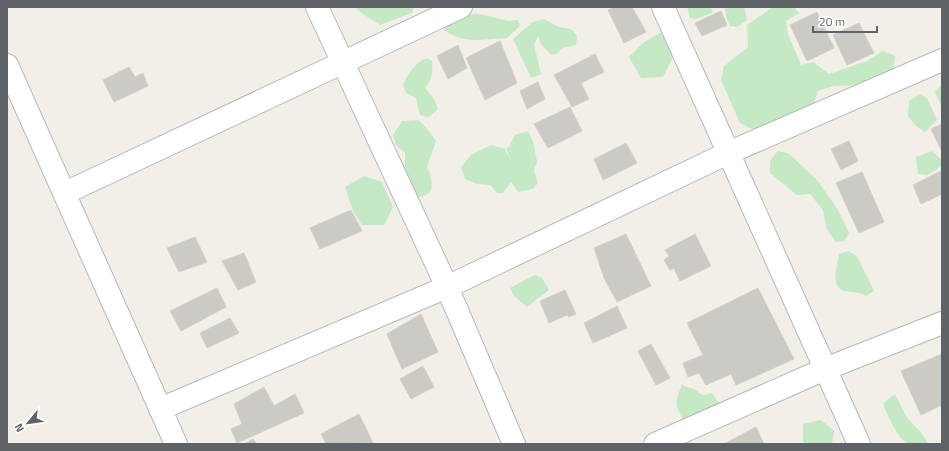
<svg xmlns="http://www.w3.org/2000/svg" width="949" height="451" viewBox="0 0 949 451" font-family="'Titillium Web',sans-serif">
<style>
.green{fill:#c5e8c5}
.building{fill:#cccac5;stroke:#d6d1c6}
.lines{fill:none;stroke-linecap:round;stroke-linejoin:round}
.street-casing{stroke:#b5b8bc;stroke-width:24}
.street{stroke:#fff;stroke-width:22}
</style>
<rect width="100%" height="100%" fill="#f1efe8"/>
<g class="green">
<path d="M357,7H414L412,13L380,25L357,10Z"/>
<path d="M687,7H710L713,12L697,19L690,18Z"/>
<path d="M727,7H744L747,20L737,27L730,26L726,17L725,9Z"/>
<path d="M773,7H794L799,13L786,21L788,34L801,65L813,62L829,74L867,61L883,51L895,56L893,74L872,85L834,86L818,91L813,105L756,131L740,123L721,80L724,66L748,47L747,25Z"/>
<path d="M480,14L508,21L518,20L520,26L507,38C479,39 469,45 443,30L461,15Z"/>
<path d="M544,19L559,27L571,29L577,36L576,45L563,48L556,54L551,55L541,44L538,36L534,45L541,74L531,78L513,39L533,22Z"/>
<path d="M662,32L677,49L663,77L641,78L629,57L644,42Z"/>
<path d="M427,58L432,61C433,73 432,80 425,88L434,99L438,109L429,117L420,115L416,98L406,93L403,84C410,72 414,63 427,58Z"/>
<path d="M942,84V108L935,92Z"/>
<path d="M920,94L927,98L937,120L925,132L916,126L908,116L909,101Z"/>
<path d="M419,120L430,132L436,141L427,167C432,178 437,195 419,197C404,182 405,173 405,153L396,145L393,135L402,121Z"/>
<path d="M528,131L533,141L537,162L534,170L538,183L533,189L518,192L511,182L503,193H497L490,185L477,184L465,179L461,167L471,155L491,145L505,149L511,161L506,148L509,147L515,135Z"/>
<path d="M778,151L788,153L817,180L838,210L849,233L844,241L836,242L827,229L823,210L810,194L797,195L770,173V161Z"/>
<path d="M932,151L942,160V169L940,167L927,175L918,174L916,157Z"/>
<path d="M364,176L382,182L393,207L384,225H362L353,211L345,187Z"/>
<path d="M848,251L857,256L874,291L866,296C858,291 854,293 845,291C829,288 838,264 839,254Z"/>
<path d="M535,275L542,278L549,290L527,307L514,296L510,288Z"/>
<path d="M682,385L696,390L702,395L712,393L718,402L726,406L686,423C675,407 674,403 682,385Z"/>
<path d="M895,394L907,418L920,431L929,444C922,444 912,446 907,443C898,439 886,412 883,403Z"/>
<path d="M821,420L834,431L832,444H806L803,441V424Z"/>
</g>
<g class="building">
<path d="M616,7H632L646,32L624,43L608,10Z"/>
<path d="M721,11L727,25L702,36L695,23Z"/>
<path d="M817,12L834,48L807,61L790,25Z"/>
<path d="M859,23L874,53L847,65L833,35Z"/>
<path d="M500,41L517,83L485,100L466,58Z"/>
<path d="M458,45L467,68L448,79L437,56Z"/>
<path d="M595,54L604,72L581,83L589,99L572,107L554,75Z"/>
<path d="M129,67L135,77L143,73L148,86L114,102L103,80Z"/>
<path d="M538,82L545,99L527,109L520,91Z"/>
<path d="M570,107L582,131L548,148L534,124Z"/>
<path d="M942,124V152L931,129Z"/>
<path d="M849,141L858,161L841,170L831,149Z"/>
<path d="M626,143L637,163L603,180L594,159Z"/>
<path d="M941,171L942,194L921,204L913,185Z"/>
<path d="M862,172L884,222L859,233L836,183Z"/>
<path d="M351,210L362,231L320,249L310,228Z"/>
<path d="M626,234L651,286L617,302L604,278L594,248Z"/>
<path d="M695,234L711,266L680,281L674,268L670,270L664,260L669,256L665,250Z"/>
<path d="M195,237L207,262L179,272L167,248Z"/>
<path d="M244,253L256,282L238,290L222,261Z"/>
<path d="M217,288L226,307L181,331L170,311Z"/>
<path d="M758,288L794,359L736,385L731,374L706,385L699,373L688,377L683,363L703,355L687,323Z"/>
<path d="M565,290L576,314L569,317L567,315L549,323L540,301Z"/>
<path d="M617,306L627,328L593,343L584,323Z"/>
<path d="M421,314L438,352L402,369L387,334Z"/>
<path d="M230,318L239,333L207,348L200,333Z"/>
<path d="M651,344L670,378L656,385L638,351Z"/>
<path d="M942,354V405L921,415L901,371Z"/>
<path d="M423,366L434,387L411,399L400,379Z"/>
<path d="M264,387L274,406L295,394L304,413L237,443L231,429L242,424L234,404Z"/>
<path d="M359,414L373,443L326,444L321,434Z"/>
<path d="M756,427L764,444H724Z"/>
<path d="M253,439L257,444H244Z"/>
</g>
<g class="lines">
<g class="street-casing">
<g id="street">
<path d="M317,7L447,287L514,444"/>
<path d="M663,7L859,444"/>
<path d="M7,65L176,444"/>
<path d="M65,193L461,7"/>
<path d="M160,409L447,287L728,153L942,60"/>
<path d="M655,444L825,369L942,323"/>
</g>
</g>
<use href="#street" class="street"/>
</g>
<rect width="949" height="451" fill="none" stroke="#5f6368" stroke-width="16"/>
<g transform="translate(28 423) rotate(241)" stroke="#ffffff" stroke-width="3" paint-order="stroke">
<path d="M0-3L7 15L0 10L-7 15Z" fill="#5f6368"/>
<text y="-6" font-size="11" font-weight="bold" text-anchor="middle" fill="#5f6368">N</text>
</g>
<path d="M813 26v6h64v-6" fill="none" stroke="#5f6368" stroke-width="2"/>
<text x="819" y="26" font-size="12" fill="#5f6368" stroke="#ffffff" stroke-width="3" paint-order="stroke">20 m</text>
</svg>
